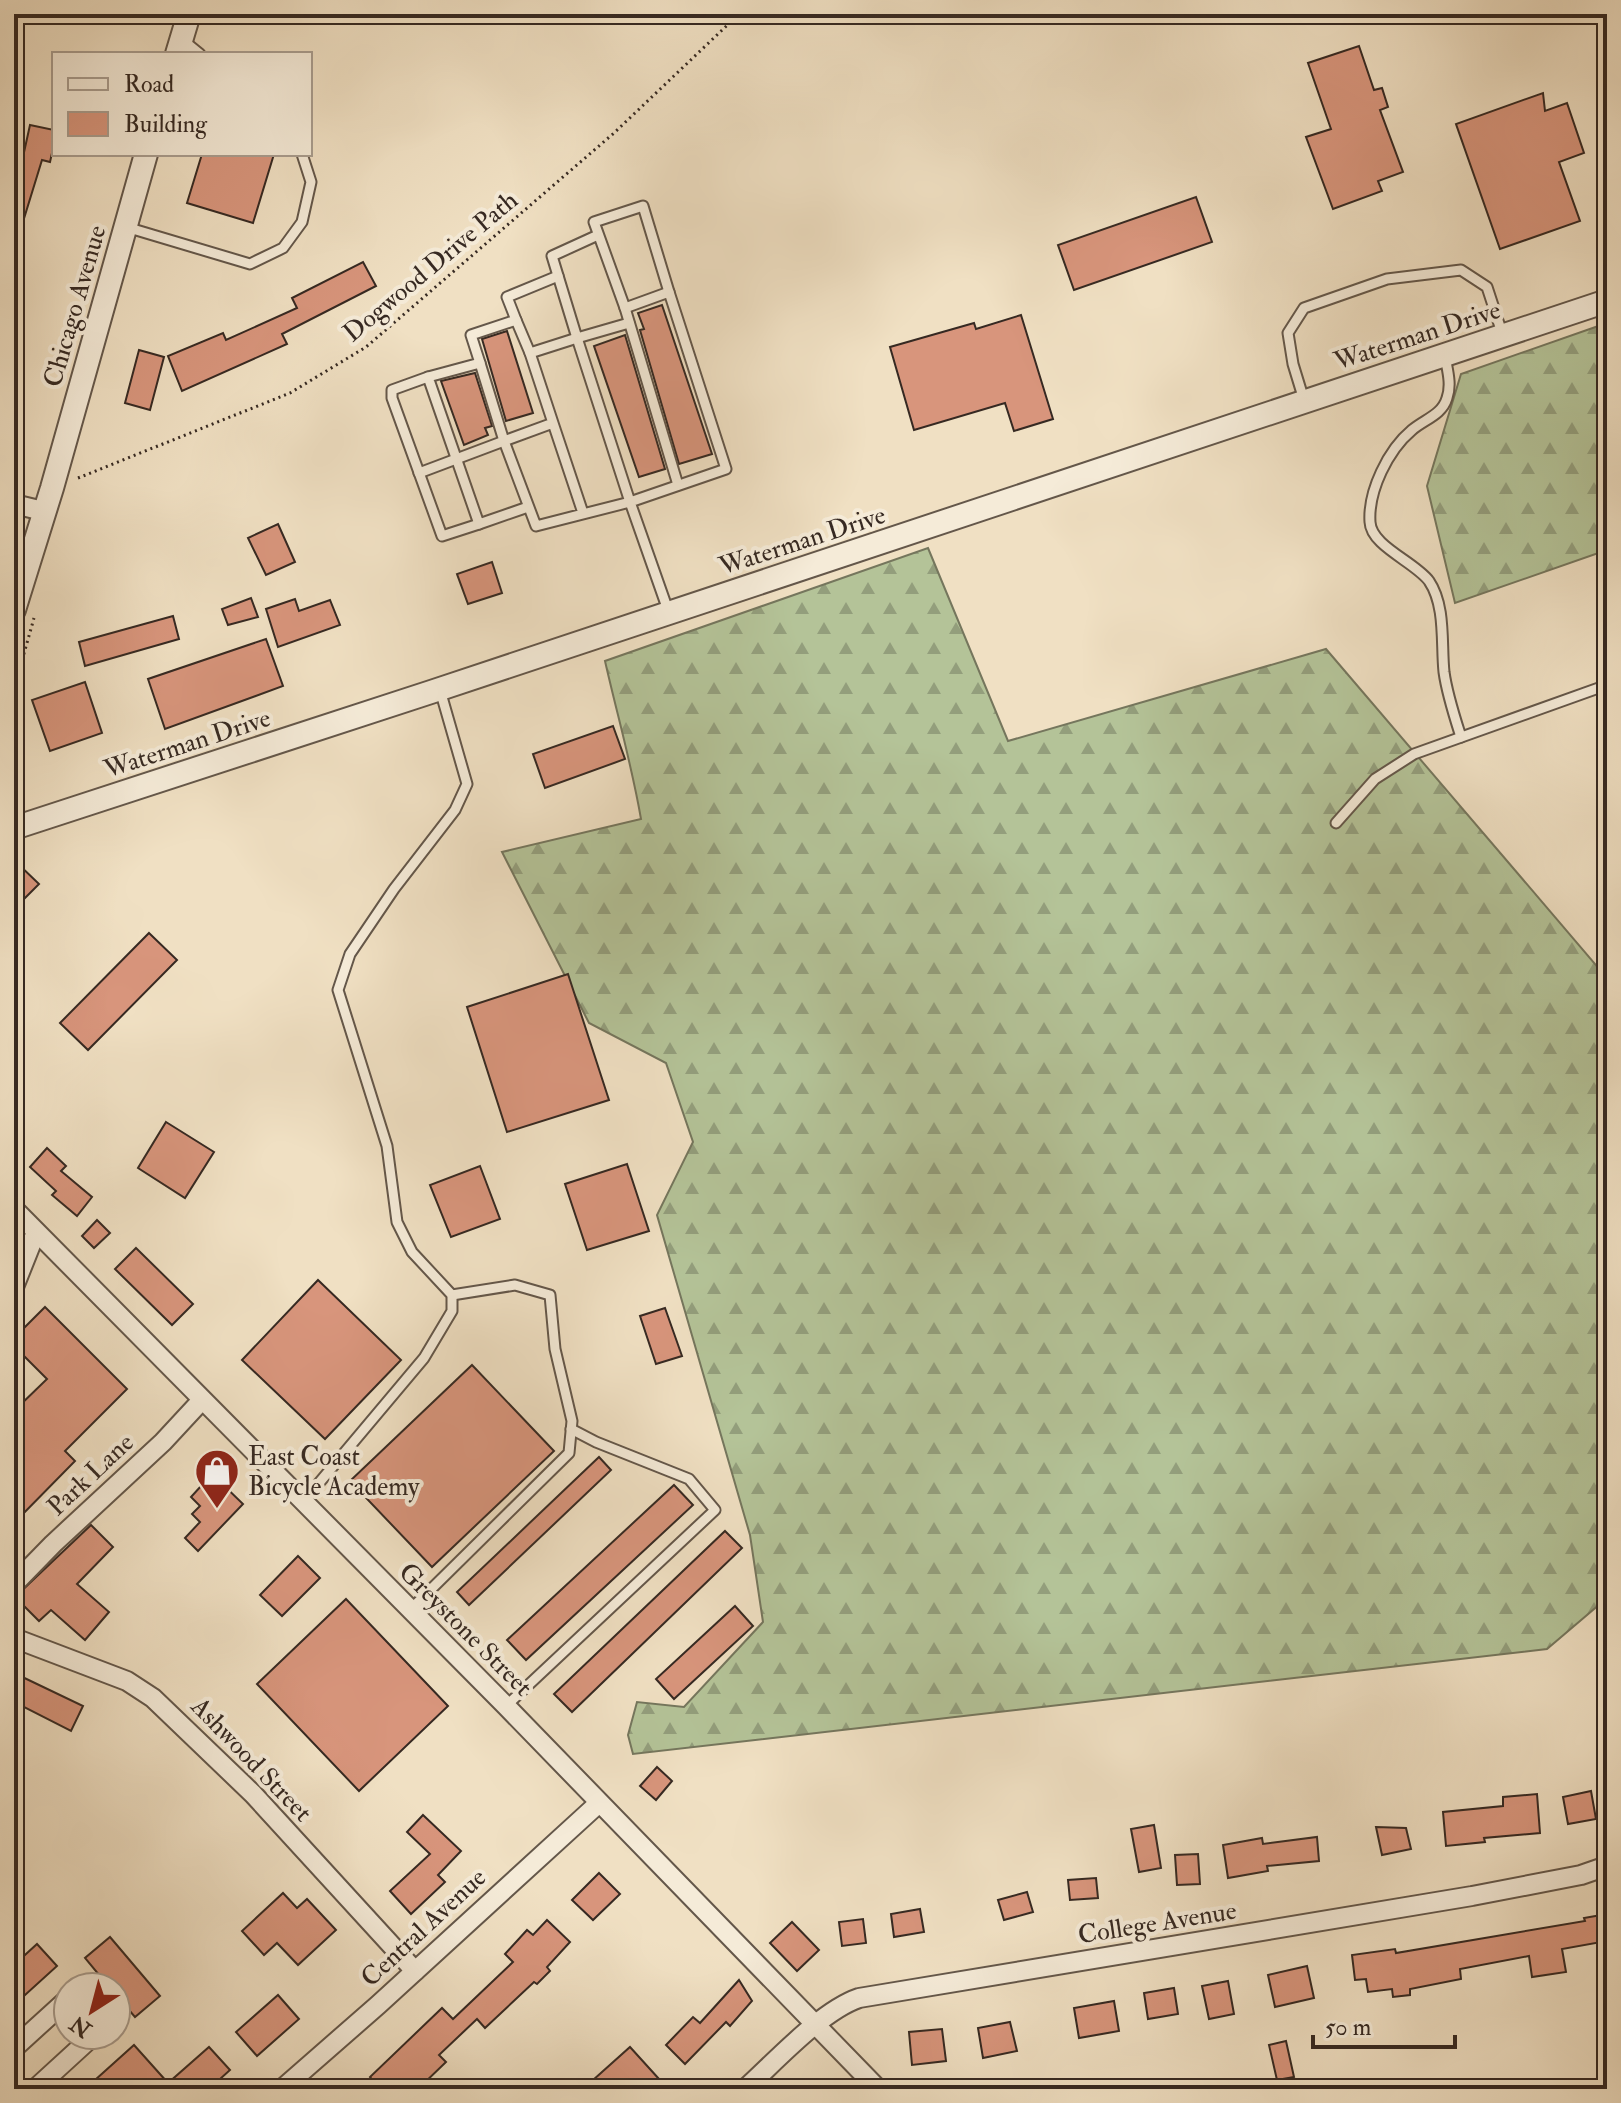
<svg xmlns="http://www.w3.org/2000/svg" width="1621" height="2103" viewBox="0 0 1621 2103" font-family="'IM FELL Double Pica',serif">
<style>
.forest{fill:url(#forest-firs);stroke:#75765d;stroke-width:2}
.building{fill:#d8957c;stroke:#362922;stroke-width:2}
.lines{fill:none;stroke-linecap:round;stroke-linejoin:round}
.service-casing{stroke:#64574a;stroke-width:13}
.minor-casing{stroke:#64574a;stroke-width:22}
.tertiary-casing{stroke:#64574a;stroke-width:26}
.path{stroke:#362922;stroke-width:3;stroke-dasharray:2 4;stroke-linecap:butt}
.service{stroke:#f5ebd8;stroke-width:9}
.minor{stroke:#f5ebd8;stroke-width:18}
.tertiary{stroke:#f5ebd8;stroke-width:22}
.labels{text-anchor:middle;stroke-width:8;stroke-linejoin:round;paint-order:stroke}
.street-label{font-size:26px;fill:#362922;stroke:#f5ebd8}
.poi-label{font-size:26px;fill:#362922;stroke:#f5ebd8;text-anchor:start}
</style>
<defs>
<pattern id="forest-firs" width="22" height="20" patternUnits="userSpaceOnUse" patternTransform="scale(2)"><rect width="22" height="20" fill="#b4c398"/><path d="M5 1l3.5 6h-7zM16 11l3.5 6h-7z" fill="#939e7c"/></pattern>
</defs>
<rect width="100%" height="100%" fill="#f0e0c3"/>
<filter id="stains"><feTurbulence type="fractalNoise" baseFrequency=".0025" numOctaves="4"/><feColorMatrix values="0 0 0 0 .2 0 0 0 0 .09 0 0 0 0 .02 0 0 0 .5 -.17"/></filter>
<radialGradient id="worn" r=".72"><stop offset=".6" stop-color="#630" stop-opacity="0"/><stop offset="1" stop-color="#630" stop-opacity=".3"/></radialGradient>
<g class="forest">
<path d="M1607,323V550L1455,603L1427,486L1461,374Z"/>
<path d="M928,548L1008,741L1326,649L1607,978V1598L1547,1649L633,1754L628,1735L637,1702L684,1707L763,1622L750,1535L657,1215L693,1142L666,1063L589,1023L502,852L641,819C632,766 617,714 605,661Z"/>
</g>
<g class="building">
<path d="M1359,46L1374,90L1382,88L1388,107L1380,110L1403,172L1378,181L1382,191L1333,209L1306,137L1331,129L1308,63Z"/>
<path d="M1543,93L1545,111L1567,103L1584,153L1559,162L1580,221L1500,249L1456,124Z"/>
<path d="M30,125L54,130V144L50,162L42,160L18,238H14V164L21,166Z"/>
<path d="M202,154H274L253,223L187,203Z"/>
<path d="M1196,197L1212,242L1074,290L1058,245Z"/>
<path d="M363,262L376,286L282,334L287,344L182,391L168,356L223,333L226,340L297,308L292,298Z"/>
<path d="M662,305L712,454L679,464L640,330L644,329L638,313Z"/>
<path d="M1021,315L1053,419L1014,431L1005,403L914,430L890,347L974,323L976,329Z"/>
<path d="M507,331L533,413L506,421L482,339Z"/>
<path d="M625,335L665,469L639,477L594,346Z"/>
<path d="M139,350L164,357L150,410L125,403Z"/>
<path d="M475,373L492,426L485,428L488,435L464,445L441,381Z"/>
<path d="M278,524L295,562L266,575L248,538Z"/>
<path d="M492,562L502,593L468,604L457,574Z"/>
<path d="M251,598L258,617L228,625L222,609Z"/>
<path d="M295,599L299,611L330,600L340,625L278,647L266,609Z"/>
<path d="M173,616L179,639L85,666L79,642Z"/>
<path d="M266,639L283,686L165,729L148,679Z"/>
<path d="M85,682L102,733L50,751L32,700Z"/>
<path d="M613,726L625,759L545,788L533,754Z"/>
<path d="M14,860L39,884L14,909Z"/>
<path d="M149,933L177,960L88,1050L60,1023Z"/>
<path d="M568,974L609,1100L507,1132L467,1007Z"/>
<path d="M166,1122L214,1152L185,1198L138,1168Z"/>
<path d="M47,1148L66,1166L61,1171L92,1197L77,1216L52,1195L56,1191L30,1167Z"/>
<path d="M627,1164L649,1231L587,1250L565,1184Z"/>
<path d="M480,1166L500,1219L451,1237L430,1185Z"/>
<path d="M97,1220L110,1233L94,1248L82,1236Z"/>
<path d="M136,1248L193,1304L172,1325L115,1269Z"/>
<path d="M318,1280L401,1360L325,1439L242,1360Z"/>
<path d="M45,1307L127,1389L65,1451L75,1461L14,1523V1411L47,1379L14,1346V1338Z"/>
<path d="M665,1308L682,1356L656,1364L640,1316Z"/>
<path d="M472,1365L554,1451L432,1567L350,1481Z"/>
<path d="M599,1457L611,1470L469,1605L457,1592Z"/>
<path d="M212,1474L243,1504L198,1551L185,1538L200,1522L192,1514L200,1506L191,1497Z"/>
<path d="M674,1485L693,1505L526,1660L507,1640Z"/>
<path d="M91,1525L113,1547L77,1584L109,1612L85,1640L51,1610L39,1621L15,1597Z"/>
<path d="M725,1531L742,1548L572,1712L554,1694Z"/>
<path d="M298,1556L320,1578L282,1616L260,1595Z"/>
<path d="M346,1599L448,1706L359,1791L257,1684Z"/>
<path d="M735,1606L753,1626L674,1699L656,1679Z"/>
<path d="M14,1673L83,1706L71,1731L14,1702Z"/>
<path d="M657,1767L672,1781L656,1800L640,1786Z"/>
<path d="M1591,1791L1596,1819L1568,1824L1563,1797Z"/>
<path d="M1537,1794L1540,1833L1484,1838L1485,1842L1446,1846L1443,1812L1503,1806V1797Z"/>
<path d="M423,1815L461,1851L438,1875L445,1882L411,1914L390,1891L430,1854L407,1832Z"/>
<path d="M1154,1825L1161,1868L1139,1872L1131,1829Z"/>
<path d="M1376,1827L1406,1828L1411,1849L1382,1855Z"/>
<path d="M1317,1837L1319,1861L1267,1866L1268,1871L1228,1878L1223,1845L1262,1838L1263,1844Z"/>
<path d="M1198,1854L1200,1884L1177,1885L1175,1855Z"/>
<path d="M599,1873L620,1894L593,1920L572,1900Z"/>
<path d="M1096,1878L1098,1898L1070,1900L1068,1880Z"/>
<path d="M1027,1892L1033,1912L1004,1920L998,1900Z"/>
<path d="M283,1893L297,1908L307,1899L336,1930L298,1965L277,1943L264,1955L242,1931Z"/>
<path d="M920,1909L924,1932L894,1937L891,1914Z"/>
<path d="M1607,1914V1941L1562,1949L1566,1972L1532,1977L1529,1956L1460,1969L1461,1979L1410,1989V1995L1393,1997L1392,1989L1368,1992L1366,1979L1355,1980L1352,1955L1395,1949L1396,1953L1585,1921L1584,1918Z"/>
<path d="M863,1919L866,1943L842,1946L839,1922Z"/>
<path d="M547,1920L570,1942L547,1967L550,1971L537,1984L534,1982L485,2028L477,2019L439,2055L446,2062L418,2089H380L370,2077L442,2008L453,2019L513,1962L505,1954L527,1930L533,1935Z"/>
<path d="M792,1922L819,1950L797,1971L770,1943Z"/>
<path d="M110,1937L160,1996L135,2017L116,1995V1987H109L85,1958Z"/>
<path d="M37,1944L57,1966L14,2005V1965Z"/>
<path d="M1307,1966L1314,1998L1275,2007L1268,1975Z"/>
<path d="M739,1980L752,2001L730,2026L726,2022L685,2064L666,2045L693,2017L700,2023Z"/>
<path d="M1228,1981L1234,2014L1209,2019L1202,1986Z"/>
<path d="M1174,1988L1178,2014L1148,2019L1144,1993Z"/>
<path d="M278,1995L299,2019L257,2056L236,2032Z"/>
<path d="M1114,2001L1119,2031L1079,2038L1074,2008Z"/>
<path d="M1010,2022L1017,2051L983,2058L978,2028Z"/>
<path d="M942,2029L946,2061L912,2065L909,2032Z"/>
<path d="M1286,2041L1294,2077L1277,2080L1269,2045Z"/>
<path d="M134,2045L168,2083L209,2047L230,2070L209,2089H85Z"/>
<path d="M630,2047L659,2079L647,2089H583Z"/>
</g>
<g class="lines">
<g class="service-casing">
<g id="service">
<path d="M184,41L200,54"/>
<path d="M126,227L250,264L283,248L302,222L311,182L302,154"/>
<path d="M598,235L552,256L577,338L629,323"/>
<path d="M669,292L643,206L594,222L625,308L678,485"/>
<path d="M625,308L669,292L726,469L630,502L669,613"/>
<path d="M516,320L507,297L558,276"/>
<path d="M1445,356C1447,369 1452,384 1447,398C1442,415 1425,419 1412,430C1388,450 1368,491 1370,522C1371,546 1415,562 1429,581C1446,606 1441,644 1444,672C1447,694 1454,715 1461,737"/>
<path d="M428,377L392,390V398L442,536L479,524"/>
<path d="M1304,400L1293,364L1288,333L1304,308L1387,279L1461,270L1487,287L1503,336"/>
<path d="M553,423L530,353L577,338L630,502L536,526L504,441L553,423L583,513"/>
<path d="M419,473L504,441L480,363"/>
<path d="M528,507L479,524L428,377L480,363L471,335L516,320L530,353"/>
<path d="M1336,823L1375,779L1414,754L1607,685"/>
<path d="M303,1502L424,1358L452,1311V1295L412,1252L397,1222L387,1146L338,990L350,954L394,889L455,810L467,784L440,690"/>
<path d="M410,1610L569,1453L572,1421L555,1349L550,1295L515,1285L452,1295"/>
<path d="M506,1706L715,1510L689,1479L596,1442L571,1429"/>
</g>
</g>
<g class="minor-casing">
<g id="minor">
<path d="M14,504L43,511"/>
<path d="M14,1209L506,1706L878,2089"/>
<path d="M14,1287L36,1232"/>
<path d="M14,1584L53,1544L163,1442L201,1401"/>
<path d="M14,1638L127,1681L153,1698L253,1794L415,1971"/>
<path d="M14,2048L68,1999"/>
<path d="M35,2089L94,2035"/>
<path d="M282,2089L378,2005L599,1803"/>
<path d="M745,2089C775,2062 821,2011 859,1998L1472,1896L1581,1875L1607,1866"/>
</g>
</g>
<g class="tertiary-casing">
<g id="tertiary">
<path d="M177,54L189,14"/>
<path d="M14,610L52,488L146,154"/>
<path d="M14,828L431,692L1607,301"/>
</g>
</g>
<g class="path">
<path d="M78,478L290,393L366,347L614,133L739,14"/>
<path d="M14,689L34,618"/>
</g>
<use href="#service" class="service"/>
<use href="#minor" class="minor"/>
<use href="#tertiary" class="tertiary"/>
</g>
<defs>
<g id="shop-pin" transform="scale(2.3)"><path d="M0 17L-7.5 6A9.5 9.5 0 1 1 7.5 6Z" fill="#8f2418" stroke="#f5ebd8"/><path d="M-5-2.5h2.3a2.7 3.5 0 0 1 5.4 0H5L5.5 6h-11ZM-1.5-2.5h3a1.5 2.3 0 0 0-3 0Z" fill="#fff"/></g>
</defs>
<g fill-rule="evenodd">
<use href="#shop-pin" x="217" y="1471"/>
</g>
<g class="labels">
<g class="street-label">
<text transform="translate(430 266) rotate(-40)" y="9">Dogwood Drive Path</text>
<text transform="translate(74 306) rotate(-74)" y="9">Chicago Avenue</text>
<text transform="translate(1417 335) rotate(-18)" y="9">Waterman Drive</text>
<text transform="translate(802 540) rotate(-18)" y="9">Waterman Drive</text>
<text transform="translate(187 743) rotate(-18)" y="9">Waterman Drive</text>
<text transform="translate(90 1474) rotate(-43)" y="9">Park Lane</text>
<text transform="translate(466 1629) rotate(45)" y="9">Greystone Street</text>
<text transform="translate(252 1759) rotate(46)" y="9">Ashwood Street</text>
<text transform="translate(1157 1922) rotate(-9)" y="9">College Avenue</text>
<text transform="translate(423 1927) rotate(-43)" y="9">Central Avenue</text>
</g>
<g class="poi-label">
<text x="248" y="1465">East Coast<tspan x="248" dy="30">Bicycle Academy</tspan></text>
</g>
</g>
<rect width="1621" height="2103" fill="none" stroke="#f0e0c3" stroke-width="48"/>
<rect x="16" y="16" width="1589" height="2071" fill="none" stroke="#362922" stroke-width="4"/>
<rect x="24" y="24" width="1573" height="2055" fill="none" stroke="#362922" stroke-width="2"/>
<rect x="52" y="52" width="260" height="104" fill="#f5ebd8" stroke="#a99d8f" stroke-width="2"/>
<rect x="68" y="78" width="40" height="12" fill="#f5ebd8" stroke="#a99d8f" stroke-width="2"/>
<text x="124" y="92" font-size="24" fill="#362922">Road</text>
<rect x="68" y="112" width="40" height="24" fill="#d8957c" stroke="#a99d8f" stroke-width="2"/>
<text x="124" y="132" font-size="24" fill="#362922">Building</text>
<g transform="translate(92 2011) rotate(216)"><circle r="38" fill="#f5ebd8" stroke="#a99d8f" stroke-width="2"/>
<path d="M0-6L14 30L0 20L-14 30Z" fill="#8f2418"/>
<text y="-12" font-size="22" font-weight="bold" text-anchor="middle" fill="#362922">N</text>
</g>
<path d="M1313 2035v12h142v-12" fill="none" stroke="#362922" stroke-width="4"/>
<text x="1325" y="2035" font-size="24" fill="#362922" stroke="#f5ebd8" stroke-width="6" paint-order="stroke">50 m</text>
<rect width="100%" height="100%" filter="url(#stains)"/>
<rect width="100%" height="100%" fill="url(#worn)"/>
</svg>
